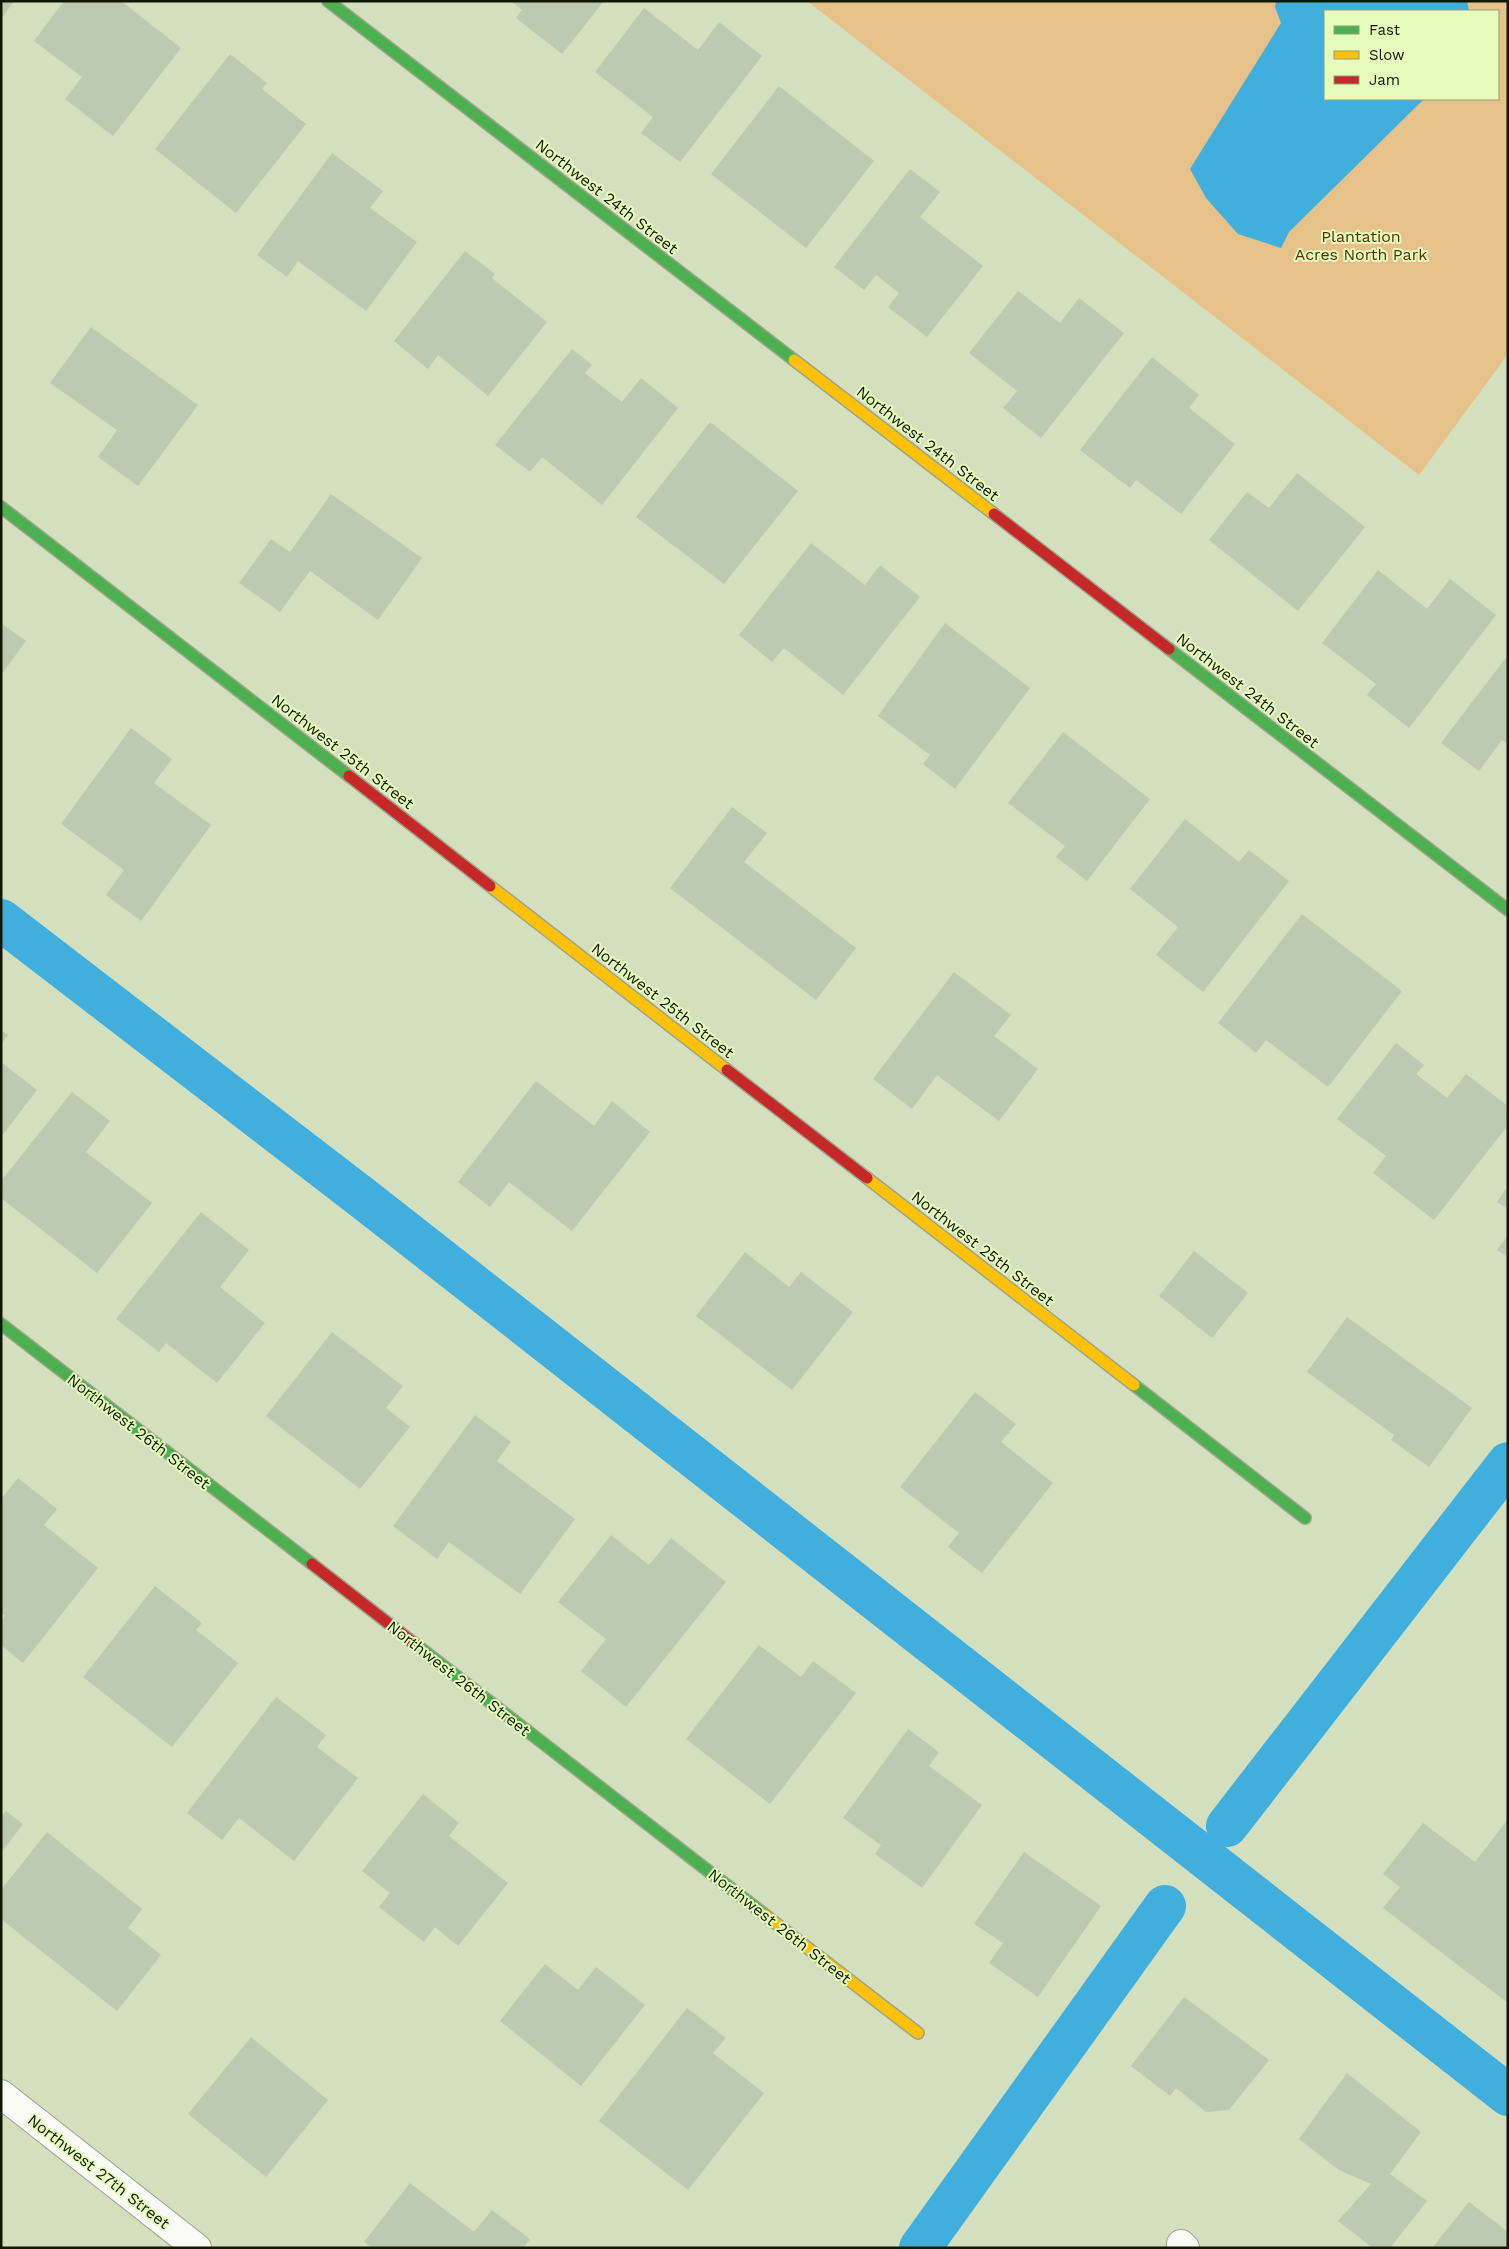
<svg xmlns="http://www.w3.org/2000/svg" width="1509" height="2249" viewBox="0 0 1509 2249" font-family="'Work Sans',sans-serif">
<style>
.green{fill:#e6c189;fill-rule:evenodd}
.water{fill:#40afde}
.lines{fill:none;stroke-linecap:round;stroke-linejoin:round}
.canal{stroke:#40afde;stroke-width:42}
.building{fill:#bccab1}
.street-casing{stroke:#9ca48a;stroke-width:30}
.fast-casing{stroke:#9ca48a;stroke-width:14}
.slow-casing{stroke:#9ca48a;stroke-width:14}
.jam-casing{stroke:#9ca48a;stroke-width:14}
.street{stroke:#f9faf5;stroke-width:28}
.fast{stroke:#4caf50;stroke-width:11}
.slow{stroke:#ffc107;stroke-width:11}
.jam{stroke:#c62828;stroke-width:11}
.labels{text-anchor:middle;stroke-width:4;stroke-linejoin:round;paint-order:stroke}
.street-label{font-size:16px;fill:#101702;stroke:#e5fbbc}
.park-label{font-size:16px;fill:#542f02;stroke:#e5fbbc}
</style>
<rect width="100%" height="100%" fill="#d4dfbd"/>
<path class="green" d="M807,1H1508V354L1419,475ZM1325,11H1498V99H1325Z"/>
<path class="water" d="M1276,1H1467L1469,11H1325V99H1424L1289,232L1281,248L1238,234L1206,198L1190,169L1281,23L1275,7Z"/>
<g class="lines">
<g class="canal">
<path d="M1,920L364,1199L1508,2095"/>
<path d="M1227,1826L1508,1463"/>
<path d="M920,2248L1165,1906"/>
</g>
</g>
<g class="building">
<path d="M1,1H14L1,19Z"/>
<path d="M64,1H121L181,48L113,136L65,99L82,77L34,41Z"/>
<path d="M511,1H604L562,54L516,18L522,10Z"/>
<path d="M644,8L698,50L719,22L762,56L680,162L641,133L653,117L595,72Z"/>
<path d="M230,54L267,83L262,89L306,124L236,213L155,149Z"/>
<path d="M779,86L874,161L806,248L711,174Z"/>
<path d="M332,153L383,191L370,208L417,242L366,311L298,261L287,277L257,255Z"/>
<path d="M910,169L940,192L920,217L983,266L927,337L888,307L899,293L876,275L864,290L834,267Z"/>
<path d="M465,251L495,274L492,278L547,322L488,396L438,355L428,369L394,341Z"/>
<path d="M1018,291L1060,323L1079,298L1124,333L1041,438L1003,408L1017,391L969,353Z"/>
<path d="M91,327L198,405L138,486L98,457L117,430L50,383Z"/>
<path d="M572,349L592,365L585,373L622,402L641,378L678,408L602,505L542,457L530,472L495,445Z"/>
<path d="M1152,357L1199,395L1189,408L1235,444L1181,514L1136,480L1130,488L1080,450Z"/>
<path d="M710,422L798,491L724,584L636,517Z"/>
<path d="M1297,473L1365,527L1298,611L1209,540L1247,492L1269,508Z"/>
<path d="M331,494L422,558L378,620L310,571L280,612L239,583L271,539L290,552Z"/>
<path d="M811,543L865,585L880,565L920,597L843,695L784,648L772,662L739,635Z"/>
<path d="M1378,570L1427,609L1450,579L1496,615L1409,728L1367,695L1376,684L1322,643Z"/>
<path d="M1,623L26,641L1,675Z"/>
<path d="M945,623L1030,688L955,789L923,764L930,755L878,716Z"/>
<path d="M1508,655V745L1502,740L1479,771L1441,743Z"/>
<path d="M131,728L172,759L154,783L211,825L141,921L106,895L124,870L61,824Z"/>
<path d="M1063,732L1150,799L1087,881L1056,857L1065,846L1008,803Z"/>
<path d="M732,807L767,833L744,862L856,948L816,1000L670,888Z"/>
<path d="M1185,819L1239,862L1249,850L1289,881L1203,992L1156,955L1178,927L1130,889Z"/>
<path d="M1302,914L1402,991L1328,1087L1266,1040L1256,1053L1218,1023Z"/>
<path d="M954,972L1011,1015L994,1036L1038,1069L999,1121L937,1075L912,1109L873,1079Z"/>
<path d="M1,1030L8,1035L1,1044Z"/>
<path d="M1396,1043L1424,1065L1416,1074L1447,1098L1466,1074L1508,1106V1125L1434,1220L1373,1173L1386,1156L1337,1119Z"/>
<path d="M1,1062L37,1090L1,1137Z"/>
<path d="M536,1081L594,1126L612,1101L650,1132L572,1231L509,1182L490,1207L458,1182Z"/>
<path d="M72,1092L110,1121L86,1152L152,1203L97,1273L1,1198V1181Z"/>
<path d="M1508,1186V1209L1497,1202Z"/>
<path d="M201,1212L249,1250L220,1287L265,1323L217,1383L166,1343L159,1352L116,1319Z"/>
<path d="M1508,1235V1257L1497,1250Z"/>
<path d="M1194,1251L1248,1293L1212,1338L1159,1296Z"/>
<path d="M745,1252L789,1287L801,1272L853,1312L792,1390L696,1316Z"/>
<path d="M1347,1317L1472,1408L1429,1467L1391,1440L1394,1435L1307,1372Z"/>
<path d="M332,1332L403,1386L386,1408L410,1427L360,1489L266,1416Z"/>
<path d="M975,1392L1016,1424L1001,1442L1053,1483L982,1573L948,1547L959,1533L900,1487Z"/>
<path d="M475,1415L511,1442L497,1461L575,1519L520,1594L449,1542L437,1559L393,1526Z"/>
<path d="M18,1478L57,1509L44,1525L98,1568L23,1663L1,1645V1622L5,1616L1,1613V1499Z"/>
<path d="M611,1535L649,1565L671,1538L726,1582L626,1707L581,1671L606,1639L558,1602Z"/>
<path d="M155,1586L202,1623L196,1630L238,1663L172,1747L83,1677Z"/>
<path d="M759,1645L801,1677L813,1661L856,1693L770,1804L686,1739Z"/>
<path d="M276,1697L326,1735L317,1747L358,1778L294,1861L239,1818L222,1840L187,1813Z"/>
<path d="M908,1729L939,1752L929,1766L982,1805L922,1888L875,1854L881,1845L843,1818Z"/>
<path d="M423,1794L459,1823L449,1836L508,1883L458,1946L435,1927L424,1942L379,1907L390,1893L362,1871Z"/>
<path d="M6,1811L23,1824L1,1853V1817Z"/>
<path d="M1508,1819V2003L1383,1908L1400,1887L1383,1874L1423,1823L1475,1862Z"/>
<path d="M47,1832L142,1909L128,1928L161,1955L117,2011L1,1919V1890Z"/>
<path d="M1024,1852L1101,1906L1038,1997L989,1963L1003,1943L974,1924Z"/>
<path d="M545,1964L578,1990L596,1967L645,2005L581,2086L500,2021Z"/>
<path d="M1184,1997L1269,2060L1229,2110L1206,2112L1176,2088L1170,2096L1131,2066Z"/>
<path d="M687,2008L726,2038L713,2053L764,2093L688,2190L599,2121Z"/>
<path d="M251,2037L328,2100L266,2177L188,2114Z"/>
<path d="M1347,2073L1421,2132L1390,2174L1427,2201L1390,2248H1373L1338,2221L1371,2184L1339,2170L1299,2139Z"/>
<path d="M410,2183L474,2232L492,2210L530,2239L523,2248H372L364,2242Z"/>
<path d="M1469,2202L1508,2232V2244L1505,2248H1432Z"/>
</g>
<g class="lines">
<g class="street-casing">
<g id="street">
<path d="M1,2094L197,2248"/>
<path d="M1181,2244L1185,2248"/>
</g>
</g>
<g class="fast-casing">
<g id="fast">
<path d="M328,1L794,360"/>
<path d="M1,507L349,776"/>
<path d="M1169,649L1508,910"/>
<path d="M1,1324L312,1564"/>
<path d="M1134,1385L1305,1518"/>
<path d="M415,1644L765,1915"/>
</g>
</g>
<g class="slow-casing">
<g id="slow">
<path d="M794,360L994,514"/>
<path d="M490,886L727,1070"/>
<path d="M867,1178L1134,1385"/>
<path d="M765,1915L918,2033"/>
</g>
</g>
<g class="jam-casing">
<g id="jam">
<path d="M994,514L1169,649"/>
<path d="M349,776L490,886"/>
<path d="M727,1070L867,1178"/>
<path d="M312,1564L415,1644"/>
</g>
</g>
<use href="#street" class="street"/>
<use href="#fast" class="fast"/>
<use href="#slow" class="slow"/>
<use href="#jam" class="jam"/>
</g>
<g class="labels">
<g class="street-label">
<text transform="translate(607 196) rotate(38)" y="6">Northwest 24th Street</text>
<text transform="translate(928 443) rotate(38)" y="6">Northwest 24th Street</text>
<text transform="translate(1248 690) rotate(38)" y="6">Northwest 24th Street</text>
<text transform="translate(343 751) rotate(38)" y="6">Northwest 25th Street</text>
<text transform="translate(663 1000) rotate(38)" y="6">Northwest 25th Street</text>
<text transform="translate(983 1248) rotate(38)" y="6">Northwest 25th Street</text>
<text transform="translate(139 1431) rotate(38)" y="6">Northwest 26th Street</text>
<text transform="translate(459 1678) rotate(38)" y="6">Northwest 26th Street</text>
<text transform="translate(780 1926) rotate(38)" y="6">Northwest 26th Street</text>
<text transform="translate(99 2171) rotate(38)" y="6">Northwest 27th Street</text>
</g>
<g class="park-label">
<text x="1361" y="242">Plantation<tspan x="1361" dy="18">Acres North Park</tspan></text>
</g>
</g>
<rect width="1509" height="2249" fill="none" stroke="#101702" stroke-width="5"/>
<rect x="1324" y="10" width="175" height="90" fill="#e5fbbc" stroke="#90a072"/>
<rect x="1334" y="26" width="25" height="8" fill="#4caf50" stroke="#90a072"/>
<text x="1369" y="35" font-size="15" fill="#101702">Fast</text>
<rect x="1334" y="51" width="25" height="8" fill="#ffc107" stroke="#90a072"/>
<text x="1369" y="60" font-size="15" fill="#101702">Slow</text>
<rect x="1334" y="76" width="25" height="8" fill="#c62828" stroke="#90a072"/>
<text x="1369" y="85" font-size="15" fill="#101702">Jam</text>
</svg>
